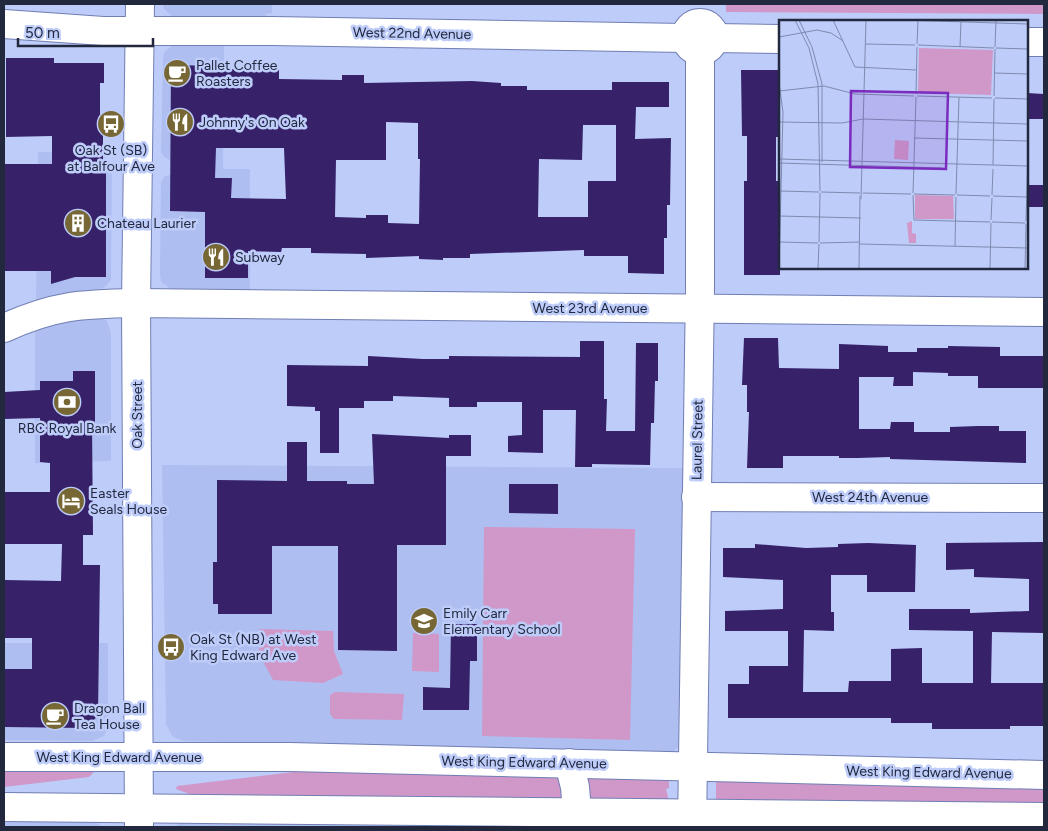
<svg xmlns="http://www.w3.org/2000/svg" width="1048" height="831" viewBox="0 0 1048 831" font-family="Figtree,sans-serif">
<style>
.built{fill:#afbef0}
.green{fill:#d098c8}
.building{fill:#37226a;fill-rule:evenodd}
.lines{fill:none;stroke-linecap:round;stroke-linejoin:round}
.minor-casing{stroke:#707eb3;stroke-width:30}
.major-casing{stroke:#707eb3;stroke-width:30}
.minor{stroke:#fff;stroke-width:28}
.major{stroke:#fff;stroke-width:28}
.labels{text-anchor:middle;stroke-width:5;stroke-linejoin:round;paint-order:stroke}
.street-label{font-size:14px;fill:#22283e;stroke:#beccfa}
.poi-label{font-size:14px;fill:#22283e;stroke:#beccfa;text-anchor:start}
.inset-road{fill:none;stroke:#808aaf;stroke-width:1}
.view{fill:#7b2cbf;fill-opacity:0.15;stroke:#7b2cbf;stroke-width:2.5}
.inset-edge{fill:none;stroke:#22283e;stroke-width:2.5}
</style>
<rect width="100%" height="100%" fill="#beccfa"/>
<g class="built">
<path d="M163,4H272V13L266,14L264,20L175,19L164,9Z"/>
<path d="M224,42L223,169H250V291L171,289L161,282L160,274L161,182L165,176L171,175L172,161L164,157L161,152L163,57L164,52L173,45Z"/>
<path d="M38,152L104,153V157L112,164L111,273V280L104,288L36,302Z"/>
<path d="M98,316L107,321L111,333V461L35,463V326Z"/>
<path d="M162,465L685,468L681,744L674,752L665,754L185,741L178,739L172,736L166,724Z"/>
<path d="M4,643H108V725L104,736L92,741L4,740Z"/>
<path d="M4,821H93L103,827H4Z"/>
<path d="M185,822L665,827H668H171Z"/>
</g>
<g class="green">
<path d="M726,4H1044V14L726,12Z"/>
<path d="M484,527L635,529L630,740L482,736Z"/>
<path d="M259,629L333,631L334,651L343,674L323,683L273,680L259,654Z"/>
<path d="M413,633L439,634V672L412,671Z"/>
<path d="M335,692L404,694L402,720L334,719L330,714V695Z"/>
<path d="M4,767L94,770V772L89,777L4,787Z"/>
<path d="M319,769L559,776L564,797L557,800L192,795L176,789L177,786Z"/>
<path d="M581,774L647,775L669,781V788L666,789L669,801L589,800Z"/>
<path d="M741,777L1044,785V807L716,802V782Z"/>
</g>
<g class="building">
<path d="M6,58H54V63H104V83H100V121H103V162H106V277H75L51,284V271H4V164H52V136L6,137Z"/>
<path d="M171,65L217,66V69H279V79L342,80V75H364V83L472,81L501,83V86H527V90H612V82H669V107H636L635,139L671,138L670,205H667V238H664V274L628,273V256H584V250L470,254V258H443V260L419,259V256L366,258V254L311,253V248H282L281,252L248,251V278H205V212L170,211ZM386,122L418,123V159H420L419,224L388,223V215H366V218L335,217L336,160H386ZM583,125H616V181H588V217H538L539,159L582,160ZM216,148H284L286,199L231,198L232,178H215Z"/>
<path d="M741,70H780V137H776V181H780V275H744V181H747V136H742Z"/>
<path d="M1027,93L1044,94V119H1027Z"/>
<rect x="1027" y="185" width="17" height="22"/>
<path d="M744,338H778L779,368L839,369V344L888,346V352H917V348H948V346L1000,347V356H1044V388H978V376H948V373L913,372V386H893L894,377H859V429H890L891,422H914V432H950V427L978,426H999V431H1026V463L890,459V457L858,458H839V456H783V468H747L749,412H747V385H742Z"/>
<path d="M580,341H604V399H607L606,431H635L636,343H658V381H655L654,423H651L650,465L592,464V467H575L576,410H543V453L508,452V436L522,435V402H477V407H449V398L423,397L393,396V401H364V408H339V453H320V411H315V407L287,406V365L368,366V356L423,359H449V356L580,357Z"/>
<path d="M73,371H95V423H92L93,535H83V565H100L98,716L85,728L4,727V669H32V638H4V580L61,581L62,544H4V492H50V463L40,462V418L4,419V392L40,390V381H73Z"/>
<path d="M372,434L449,438V435H471V456H446V545H397V651L338,650V546H272V614H218V604H213V562H217V480L287,481V442H307V481H347V484H374Z"/>
<path d="M509,484H558V514L509,513Z"/>
<path d="M1044,542V633L992,632L991,683H1044V726H1010V729H932V723H891V718H728V684H749V666H788V631H725V611L783,609V580L723,577V548H755V544L806,548L838,547V544L868,543L916,545L915,592H867V575H831V612H834V631L804,630L803,692H848L849,681H891V649L922,648V683H973V631L909,630V609H970V613L1029,611V579L974,577V569L946,570V543Z"/>
<path d="M451,624H477V661H470L469,710H423V687L450,688Z"/>
</g>
<g class="lines">
<g class="minor-casing">
<g id="minor">
<circle cx="700" cy="37" r="14"/>
<path d="M4,24L103,31H272L685,38"/>
<path d="M714,38L780,39"/>
<path d="M1027,42H1044"/>
<path d="M4,328C55,305 81,304 136,303L1044,312"/>
<path d="M696,497L1044,498"/>
<path d="M692,827L700,288V52"/>
</g>
</g>
<g class="major-casing">
<g id="major">
<path d="M4,757H290L1044,775"/>
<path d="M569,763L575,787L577,812"/>
<path d="M4,807L1044,817"/>
<path d="M139,826L136,303L140,4"/>
</g>
</g>
<use href="#minor" class="minor"/>
<use href="#major" class="major"/>
</g>
<defs>
<g id="cafe-disc" transform="scale(1.4375)"><circle r="9.5" fill="#776734" stroke="#beccfa"/><path d="M-5.5-4.5H6V0H3Q3 3.5 0 3.5H-2.5Q-5.5 3.5-5.5 0ZM3-3.2v2h1.7v-2ZM-6 4.5H4V6H-6Z" fill="#fff"/></g>
<g id="restaurant-disc" transform="scale(1.4375)"><circle r="9.5" fill="#776734" stroke="#beccfa"/><path d="M-5-6h1v4h1v-4h1v4h1v-4h1v5L-1.5 .5V6h-2V.5L-5-1ZM5-6V6H3V1.5H1.5Q1.5-4 5-6Z" fill="#fff"/></g>
<g id="bus-disc" transform="scale(1.4375)"><circle r="9.5" fill="#776734" stroke="#beccfa"/><path d="M-5-6H5V4H4V6H2V4H-2V6H-4V4H-5ZM-3.5-4V0h7V-4ZM-3.5 1.2v1.5H-2V1.2ZM2 1.2v1.5H3.5V1.2Z" fill="#fff"/></g>
<g id="building-disc" transform="scale(1.4375)"><circle r="9.5" fill="#776734" stroke="#beccfa"/><path d="M-4-6H4V6H1V3H-1V6H-4ZM-2.5-4.3h1.7v1.8h-1.7ZM.8-4.3h1.7v1.8H.8ZM-2.5-1h1.7V.8h-1.7ZM.8-1h1.7V.8H.8Z" fill="#fff"/></g>
<g id="bank-disc" transform="scale(1.4375)"><circle r="9.5" fill="#776734" stroke="#beccfa"/><path d="M-6-4H6V4H-6ZM0-2.3a2.3 2.3 0 1 0 0 4.6a2.3 2.3 0 1 0 0-4.6Z" fill="#fff"/></g>
<g id="hotel-disc" transform="scale(1.4375)"><circle r="9.5" fill="#776734" stroke="#beccfa"/><path d="M-6-4.5h1.5V1H6V5H4.5V3h-9V5H-6ZM-4 0a1.8 1.8 0 1 1 3.6 0ZM.5 0V-2.5h3Q6-2.5 6 0Z" fill="#fff"/></g>
<g id="school-disc" transform="scale(1.4375)"><circle r="9.5" fill="#776734" stroke="#beccfa"/><path d="M0-5L7-2L0 1L-7-2ZM-4 1L0 2.5L4 1V4Q0 6-4 4Z" fill="#fff"/></g>
</defs>
<g fill-rule="evenodd">
<use href="#cafe-disc" x="177" y="73"/>
<use href="#restaurant-disc" x="180" y="122"/>
<use href="#bus-disc" x="111" y="124"/>
<use href="#building-disc" x="78" y="223"/>
<use href="#restaurant-disc" x="216" y="257"/>
<use href="#bank-disc" x="67" y="402"/>
<use href="#hotel-disc" x="71" y="501"/>
<use href="#school-disc" x="424" y="621"/>
<use href="#bus-disc" x="171" y="647"/>
<use href="#cafe-disc" x="55" y="716"/>
</g>
<g class="labels">
<g class="street-label">
<text transform="translate(412 33) rotate(1)" y="5">West 22nd Avenue</text>
<text x="590" y="313">West 23rd Avenue</text>
<text transform="translate(137 415) rotate(-90)" y="5">Oak Street</text>
<text transform="translate(697 440) rotate(-89)" y="5">Laurel Street</text>
<text x="870" y="502">West 24th Avenue</text>
<text x="119" y="762">West King Edward Avenue</text>
<text transform="translate(524 762) rotate(1)" y="5">West King Edward Avenue</text>
<text transform="translate(929 772) rotate(1)" y="5">West King Edward Avenue</text>
</g>
<g class="poi-label">
<text x="196" y="70">Pallet Coffee<tspan x="196" dy="16">Roasters</tspan></text>
<text x="199" y="127">Johnny's On Oak</text>
<text x="111" y="155" text-anchor="middle">Oak St (SB)<tspan x="111" dy="16">at Balfour Ave</tspan></text>
<text x="97" y="228">Chateau Laurier</text>
<text x="235" y="262">Subway</text>
<text x="67" y="433" text-anchor="middle">RBC Royal Bank</text>
<text x="90" y="498">Easter<tspan x="90" dy="16">Seals House</tspan></text>
<text x="443" y="618">Emily Carr<tspan x="443" dy="16">Elementary School</tspan></text>
<text x="190" y="644">Oak St (NB) at West<tspan x="190" dy="16">King Edward Ave</tspan></text>
<text x="74" y="713">Dragon Ball<tspan x="74" dy="16">Tea House</tspan></text>
</g>
</g>
<g transform="translate(779 20)">
<rect width="249" height="249" fill="#beccfa"/>
<path d="M140,28L214,30L212,75L139,73ZM116,120L130,121L129,140L115,139ZM136,175L174,176L175,199H136ZM133,201V213L137,214V223H130L128,203Z" fill="#d098c8"/>
<path class="inset-road" d="M16,0L30,28L39,64L41,171M20,0L33,27L43,64V142M54,0L76,47L137,50M125,0L249,4M0,17L38,10L52,13L64,21M87,24L136,25M138,24L139,0M139,25L215,28M181,27L182,2M216,27L217,0M217,28L249,29M215,53L249,54M0,63L4,92L0,249M0,71L45,66L76,74L135,76M137,74L138,27M138,76L213,78M215,76L216,29M216,78L249,79M0,102L63,103L84,99L249,104M135,118L249,121M0,139L249,146M0,143L164,148M214,145L215,79M0,171L40,172M42,172L81,173M84,173L132,174M134,173L137,77M135,174L176,175M177,174L180,77M134,175L135,200L211,202M178,175L211,176M213,175L214,149M214,176L249,177M82,179L87,0M0,196L82,198M212,200L213,178M247,201L249,133M213,202L246,203M0,222L39,223M40,222L41,173M41,223L81,222M81,224L249,228M176,226L177,177M5,249H57M39,249L40,224M80,249L81,176M211,249L212,203M246,249L247,204"/>
<path class="view" d="M72,71L169,73L167,149L71,147Z"/>
<rect width="249" height="249" class="inset-edge"/>
</g>
<rect width="1048" height="831" fill="none" stroke="#22283e" stroke-width="10"/>
<path d="M18 38v8h135v-8" fill="none" stroke="#22283e" stroke-width="2.5"/>
<text x="25" y="38" font-size="15" fill="#22283e" stroke="#beccfa" stroke-width="4" paint-order="stroke">50 m</text>
</svg>
